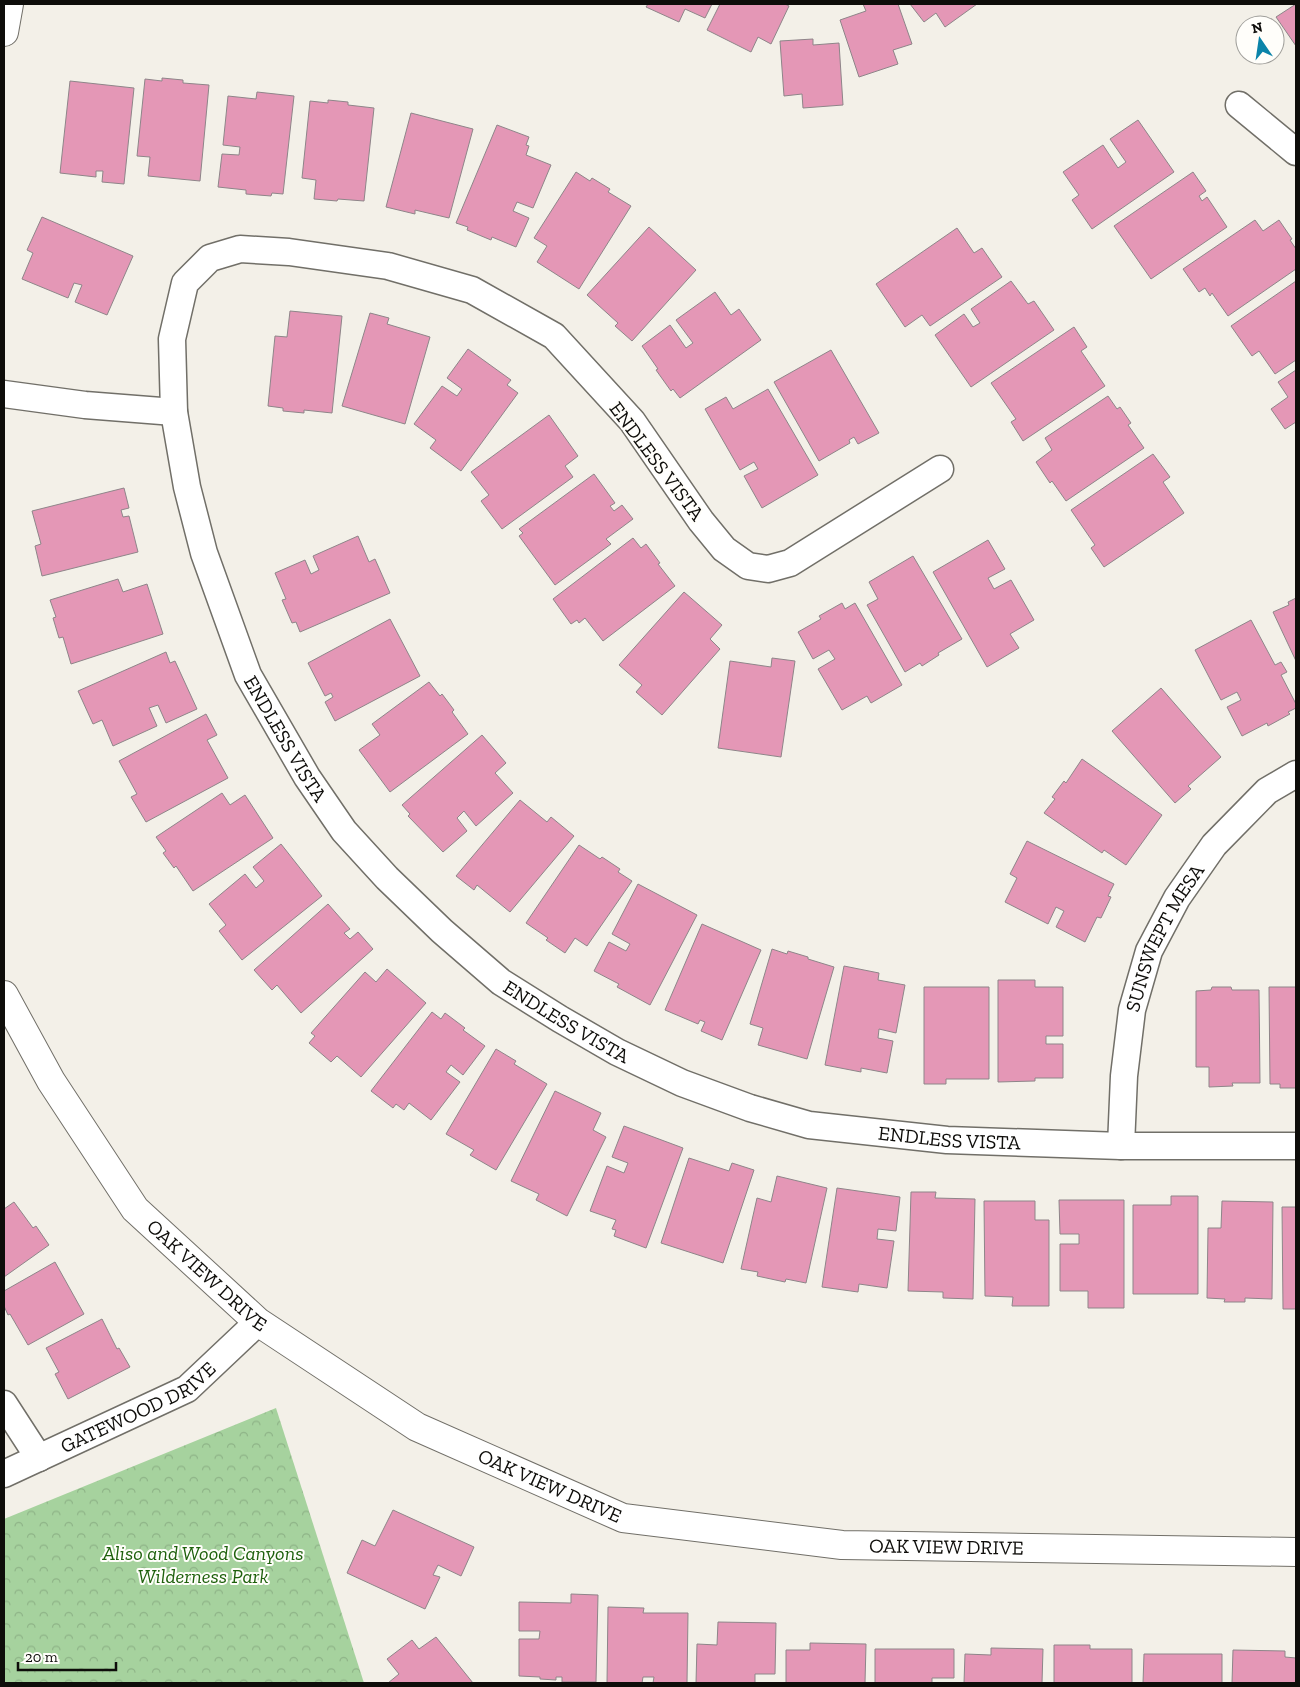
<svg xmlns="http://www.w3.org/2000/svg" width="1300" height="1687" viewBox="0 0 1300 1687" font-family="'Zilla Slab',serif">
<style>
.forest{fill:url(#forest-crowns)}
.building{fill:#e497b6;stroke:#8e8589}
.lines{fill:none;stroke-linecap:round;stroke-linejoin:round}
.minor-casing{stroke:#716f68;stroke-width:29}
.tertiary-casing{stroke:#716f68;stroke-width:30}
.minor{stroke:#fff;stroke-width:26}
.tertiary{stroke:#fff;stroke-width:28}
.labels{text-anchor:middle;stroke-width:4;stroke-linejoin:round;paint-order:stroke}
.street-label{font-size:20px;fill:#0e0d0a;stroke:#fffefa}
.park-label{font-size:20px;font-style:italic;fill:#1e600c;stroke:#fffefa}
</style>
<defs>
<pattern id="forest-crowns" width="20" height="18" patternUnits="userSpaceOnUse" patternTransform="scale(1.25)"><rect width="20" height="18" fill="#a6d29e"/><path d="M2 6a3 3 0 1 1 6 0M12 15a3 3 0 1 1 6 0" fill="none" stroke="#8eb387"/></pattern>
</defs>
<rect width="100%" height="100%" fill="#f3f0e8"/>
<path class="forest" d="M276,1408L364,1683H4V1519Z"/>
<g class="building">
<path d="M648,4H712L705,18L685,9L679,22L646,7Z"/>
<path d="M720,4H785L789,6L771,44L758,37L751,52L707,30Z"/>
<path d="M863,4H898L912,44L893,50L898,64L859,77L840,20L866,11Z"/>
<path d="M910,4H977L945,27L936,13L924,22Z"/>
<path d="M1296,4V46L1276,17Z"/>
<path d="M813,39V45L839,43L843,105L803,108L802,94L784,96L780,41Z"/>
<path d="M162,78L183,80V83L209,85L200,181L148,176L150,157L137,156L145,79L162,81Z"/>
<path d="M70,81L134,88L124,184L102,182L103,171H96V177L60,173Z"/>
<path d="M257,92L294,96L283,194L272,193L271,196L246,194V190L218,187L222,154L239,155L240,147L223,145L228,96L256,99Z"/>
<path d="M328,100L348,102V105L374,108L364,201L338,199L337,201L314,199L316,180L302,178L310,101L328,103Z"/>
<path d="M411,113L473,129L449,218L415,210V214L386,207Z"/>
<path d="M1138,120L1174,172L1092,229L1072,200L1079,195L1063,172L1103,145L1118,168L1126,162L1110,139Z"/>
<path d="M497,125L529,137L526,145L529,146L526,155L551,165L533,208L517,202L513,211L529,218L516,247L492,237L491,240L467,230L468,227L456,223Z"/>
<path d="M576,172L590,181L592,178L610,189L608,192L631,206L579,289L537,262L547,246L534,238Z"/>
<path d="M1193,172L1206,191L1199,196L1202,201L1207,197L1227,227L1151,279L1114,226Z"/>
<path d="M42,217L133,256L107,315L75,302L82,285L74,283L68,298L22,279L33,253L27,250Z"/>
<path d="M1255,220L1263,231L1279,220L1292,239L1290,240L1296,249V269L1228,316L1212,293L1210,296L1205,288L1199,292L1183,269Z"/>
<path d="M649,227L696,270L632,341L615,326L618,323L587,295Z"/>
<path d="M957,228L974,253L982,248L1002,277L930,326L922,315L905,327L876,284Z"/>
<path d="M1011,281L1028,304L1034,301L1054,330L971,387L935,335L964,314L973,327L980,323L971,309Z"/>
<path d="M1296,281V360L1275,374L1259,351L1252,356L1231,326Z"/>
<path d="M715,292L731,315L739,309L761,340L680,398L673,389L671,391L656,370L658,369L642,346L670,325L686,348L693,343L676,320Z"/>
<path d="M290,311L342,316L332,413L304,410V413L283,411V408L268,406L275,336L287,337Z"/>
<path d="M370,313L389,318L387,324L430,337L405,424L342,406Z"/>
<path d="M1074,327L1087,347L1081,351L1105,386L1023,441L1011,422L1016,419L991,383Z"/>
<path d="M468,349L511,380L507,385L518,393L461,471L430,448L436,440L414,424L442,386L457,396L462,389L447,378Z"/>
<path d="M831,350L879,433L858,444L854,437L849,440L850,443L819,461L774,382Z"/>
<path d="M1296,370V422L1285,429L1271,409L1288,397L1278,382Z"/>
<path d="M768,389L818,475L762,508L744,476L758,469L754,462L740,470L705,409L726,397L733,409Z"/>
<path d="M1108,396L1117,409L1120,407L1131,423L1128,425L1144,448L1066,501L1052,481L1050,483L1036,462L1052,450L1045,438Z"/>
<path d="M549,415L578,456L565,466L573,477L502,529L481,501L489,495L471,472Z"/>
<path d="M1153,454L1170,477L1163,482L1184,513L1104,567L1091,548L1095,545L1071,510Z"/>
<path d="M594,474L615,503L610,506L614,511L622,505L633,519L606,539L611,544L555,585L519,536L523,533L519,529Z"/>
<path d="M124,488L129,508L121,510L123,517L129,516L138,552L42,576L35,546L41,544L32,511Z"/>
<path d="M358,536L369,562L375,559L390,593L300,632L296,622L292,623L282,600L286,599L275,573L305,560L311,574L319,570L313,556Z"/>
<path d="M633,538L641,548L646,544L660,563L658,564L675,586L603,641L585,618L579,623L577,620L571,624L553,599Z"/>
<path d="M988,540L1005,569L988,578L994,589L1011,580L1034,620L1010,634L1019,648L987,667L933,572Z"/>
<path d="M913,556L962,639L938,653L939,655L922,666L920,663L905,672L867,605L878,599L869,582Z"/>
<path d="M118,579L123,592L147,584L163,634L71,664L63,637L59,638L53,618L56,617L50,600Z"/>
<path d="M684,592L722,625L710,639L720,649L662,715L636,692L642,685L619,665Z"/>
<path d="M1296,598V661L1273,612L1289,605L1288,602Z"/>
<path d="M842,603L845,609L855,603L902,685L871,703L867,696L842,710L818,669L835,659L829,650L813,659L798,632L821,619L819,616Z"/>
<path d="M390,619L420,676L335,721L325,702L333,697L331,693L325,696L308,663Z"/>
<path d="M1251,620L1275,665L1281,662L1287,672L1281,675L1296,704V708L1288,712L1290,714L1268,726L1267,723L1242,736L1227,707L1241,700L1237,692L1221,700L1195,650Z"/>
<path d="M166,652L170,663L175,661L197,709L166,723L158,705L149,708L157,726L113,746L102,720L93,724L78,691Z"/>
<path d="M772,658L795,661L781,757L718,748L730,661L771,667Z"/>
<path d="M429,682L440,696L442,694L454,710L452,712L468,734L390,792L359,750L380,735L372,724Z"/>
<path d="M1161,688L1221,757L1188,786L1191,789L1175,803L1112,731Z"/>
<path d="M206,714L217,735L207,740L228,778L146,822L131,797L137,794L119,761Z"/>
<path d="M482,735L506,763L495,773L513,793L476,826L464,811L457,818L467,831L443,852L408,816L410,814L402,805Z"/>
<path d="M1082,759L1162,815L1126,865L1104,850L1102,853L1044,813L1055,799L1052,797L1064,781L1066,783Z"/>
<path d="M222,793L230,805L245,795L273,838L193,891L176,866L174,868L163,853L166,851L156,837Z"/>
<path d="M520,800L547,822L551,817L574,836L510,912L477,885L474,890L456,876Z"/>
<path d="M1027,841L1114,884L1108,896L1111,897L1101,918L1097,917L1085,942L1056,927L1064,911L1056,907L1048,924L1005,902L1017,878L1010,874Z"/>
<path d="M281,844L322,896L242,960L219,931L226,925L209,904L245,874L256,888L264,881L253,867Z"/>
<path d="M579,845L600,859L602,857L620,869L618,872L632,881L587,946L575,938L565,953L546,940L548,938L526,923Z"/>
<path d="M638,884L697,915L650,1005L617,987L619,984L594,971L609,942L626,951L630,944L612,934Z"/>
<path d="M328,904L350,929L344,933L350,939L358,932L373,949L301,1013L277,985L272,990L254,970Z"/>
<path d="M702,924L761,950L722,1040L701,1031L705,1022L700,1020L698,1024L665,1010Z"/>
<path d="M772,949L787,954L788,951L808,957V959L834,967L807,1059L758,1045L763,1028L750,1024Z"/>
<path d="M844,966L879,973L878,980L905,985L896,1033L879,1029L878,1038L893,1041L887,1073L861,1068V1072L825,1065Z"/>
<path d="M387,969L426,1003L361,1077L337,1056L331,1062L309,1043L315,1036L311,1033L365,972L376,982Z"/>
<path d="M998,980H1035V987H1063V1036H1046V1044H1063V1078H1035V1081L998,1082Z"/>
<path d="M924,987H989V1079H946V1084H924Z"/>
<path d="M1212,987H1231L1232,990H1259L1260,1083H1232L1233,1086L1209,1087V1067H1196V991L1211,990Z"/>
<path d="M1269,987H1296V1088H1280V1084H1270Z"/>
<path d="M432,1012L441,1019L445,1013L465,1028L463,1030L485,1046L463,1075L451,1065L446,1072L460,1082L431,1120L409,1103L404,1110L396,1104L393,1108L371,1091Z"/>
<path d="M496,1049L516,1061L514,1064L547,1084L496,1170L470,1155L474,1150L446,1134Z"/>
<path d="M555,1091L601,1113L593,1130L606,1137L567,1216L536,1200L539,1194L511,1181Z"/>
<path d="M624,1126L683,1148L646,1248L614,1236L616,1230L612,1229L616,1220L590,1211L607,1166L624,1173L628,1163L612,1157Z"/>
<path d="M689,1158L729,1171L732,1163L754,1170L723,1263L661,1243Z"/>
<path d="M777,1176L827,1188L806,1283L786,1279L785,1282L757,1276L758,1272L741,1269L757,1198L771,1202Z"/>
<path d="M837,1188L900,1197L896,1231L878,1229L877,1239L894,1241L887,1288L859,1284L858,1292L822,1287Z"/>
<path d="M911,1192H936L935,1198L975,1199L973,1299L943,1298V1292L908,1291Z"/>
<path d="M1171,1196H1198V1294H1133V1205H1171Z"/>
<path d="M1059,1200H1124V1308H1088V1291H1060V1244H1079V1234H1060Z"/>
<path d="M984,1201H1035V1220H1049V1306H1012L1013,1297L985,1296Z"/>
<path d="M1222,1201L1273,1202L1272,1299L1245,1298V1302H1224L1225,1299L1207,1298L1208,1228H1221Z"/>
<path d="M14,1202L33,1228L36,1226L49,1245L4,1277V1209Z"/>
<path d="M1282,1207H1296V1309H1283Z"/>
<path d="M55,1262L84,1314L28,1345L10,1314L8,1315L4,1306V1291Z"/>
<path d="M102,1319L117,1349L119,1348L130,1367L68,1399L55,1374L59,1372L46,1348Z"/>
<path d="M393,1510L474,1547L461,1576L438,1565L433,1575L440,1577L425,1609L347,1573L362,1540L375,1546Z"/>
<path d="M571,1594L598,1595L596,1682H562V1677H556V1680L540,1679V1677L519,1676V1639H539L540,1631H519V1602L571,1603Z"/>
<path d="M608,1607L644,1608L643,1613H688L687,1683H653L654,1677H643L642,1683H607Z"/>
<path d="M718,1622L776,1623L775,1674H755V1683H696L697,1644L717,1645Z"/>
<path d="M436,1637L473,1683H388L399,1674L387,1659L412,1640L419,1649Z"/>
<path d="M810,1643L866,1644L865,1683H786V1650H810Z"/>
<path d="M1054,1645H1090V1649H1132V1683H1054Z"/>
<path d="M991,1648L1043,1649L1042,1683H964L965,1654L991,1655Z"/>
<path d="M875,1649H954V1678H932V1683H875Z"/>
<path d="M1233,1650L1285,1651V1657L1296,1658V1683H1232Z"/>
<path d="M1144,1654H1222V1683H1143Z"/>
</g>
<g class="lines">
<g class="minor-casing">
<g id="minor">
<path d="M1239,105L1296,152"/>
<path d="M4,394L85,405L174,412"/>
<path id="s1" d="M940,469L790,563L768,569L748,566L724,549L701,521L632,421L554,336L472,290L388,266L289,252L240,249L210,258L185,283L172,339L174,412L187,487L204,553L248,675L307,777L344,831L387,878L442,931L501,982L560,1019L617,1052L682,1083L750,1108L809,1125L947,1140L1121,1146H1296"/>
<path id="s2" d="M1121,1146L1124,1076L1132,1010L1149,951L1177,898L1214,845L1267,791L1296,774"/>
<path d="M4,1404L39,1458"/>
<path id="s3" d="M4,1474L187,1389L258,1322"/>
</g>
</g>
<g class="tertiary-casing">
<g id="tertiary">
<path d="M4,32L9,4"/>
<path id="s4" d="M4,995L51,1081L135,1209L258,1322L417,1427L623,1518L842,1545L1296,1552"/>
</g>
</g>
<use href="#minor" class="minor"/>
<use href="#tertiary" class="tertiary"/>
</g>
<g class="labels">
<g class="street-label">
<text transform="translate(657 461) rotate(53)" y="7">ENDLESS VISTA</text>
<text dy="7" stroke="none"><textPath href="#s1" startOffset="1398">ENDLESS VISTA</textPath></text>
<text dy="7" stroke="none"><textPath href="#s2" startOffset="216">SUNSWEPT MESA</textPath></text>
<text dy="7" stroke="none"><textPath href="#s1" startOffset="1802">ENDLESS VISTA</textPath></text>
<text dy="7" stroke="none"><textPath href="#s1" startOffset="2208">ENDLESS VISTA</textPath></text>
<text dy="7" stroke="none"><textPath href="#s4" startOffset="349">OAK VIEW DRIVE</textPath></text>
<text dy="7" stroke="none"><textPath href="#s3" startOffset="150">GATEWOOD DRIVE</textPath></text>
<text dy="7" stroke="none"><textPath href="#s4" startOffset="754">OAK VIEW DRIVE</textPath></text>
<text dy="7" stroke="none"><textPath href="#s4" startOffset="1159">OAK VIEW DRIVE</textPath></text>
</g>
<g class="park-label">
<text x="203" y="1560">Aliso and Wood Canyons<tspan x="203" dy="23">Wilderness Park</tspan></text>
</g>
</g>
<rect width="1300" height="1687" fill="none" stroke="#0e0d0a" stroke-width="10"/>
<g transform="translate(1260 40) rotate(347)"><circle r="24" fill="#fffefa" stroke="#9f9e9a"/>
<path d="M0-4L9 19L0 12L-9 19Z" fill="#0b84a9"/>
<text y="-8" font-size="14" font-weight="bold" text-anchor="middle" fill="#0e0d0a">N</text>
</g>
<path d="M18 1662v8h98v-8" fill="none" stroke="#0e0d0a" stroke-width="2.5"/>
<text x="25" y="1662" font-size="15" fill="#0e0d0a" stroke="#fffefa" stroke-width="4" paint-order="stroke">20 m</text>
</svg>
